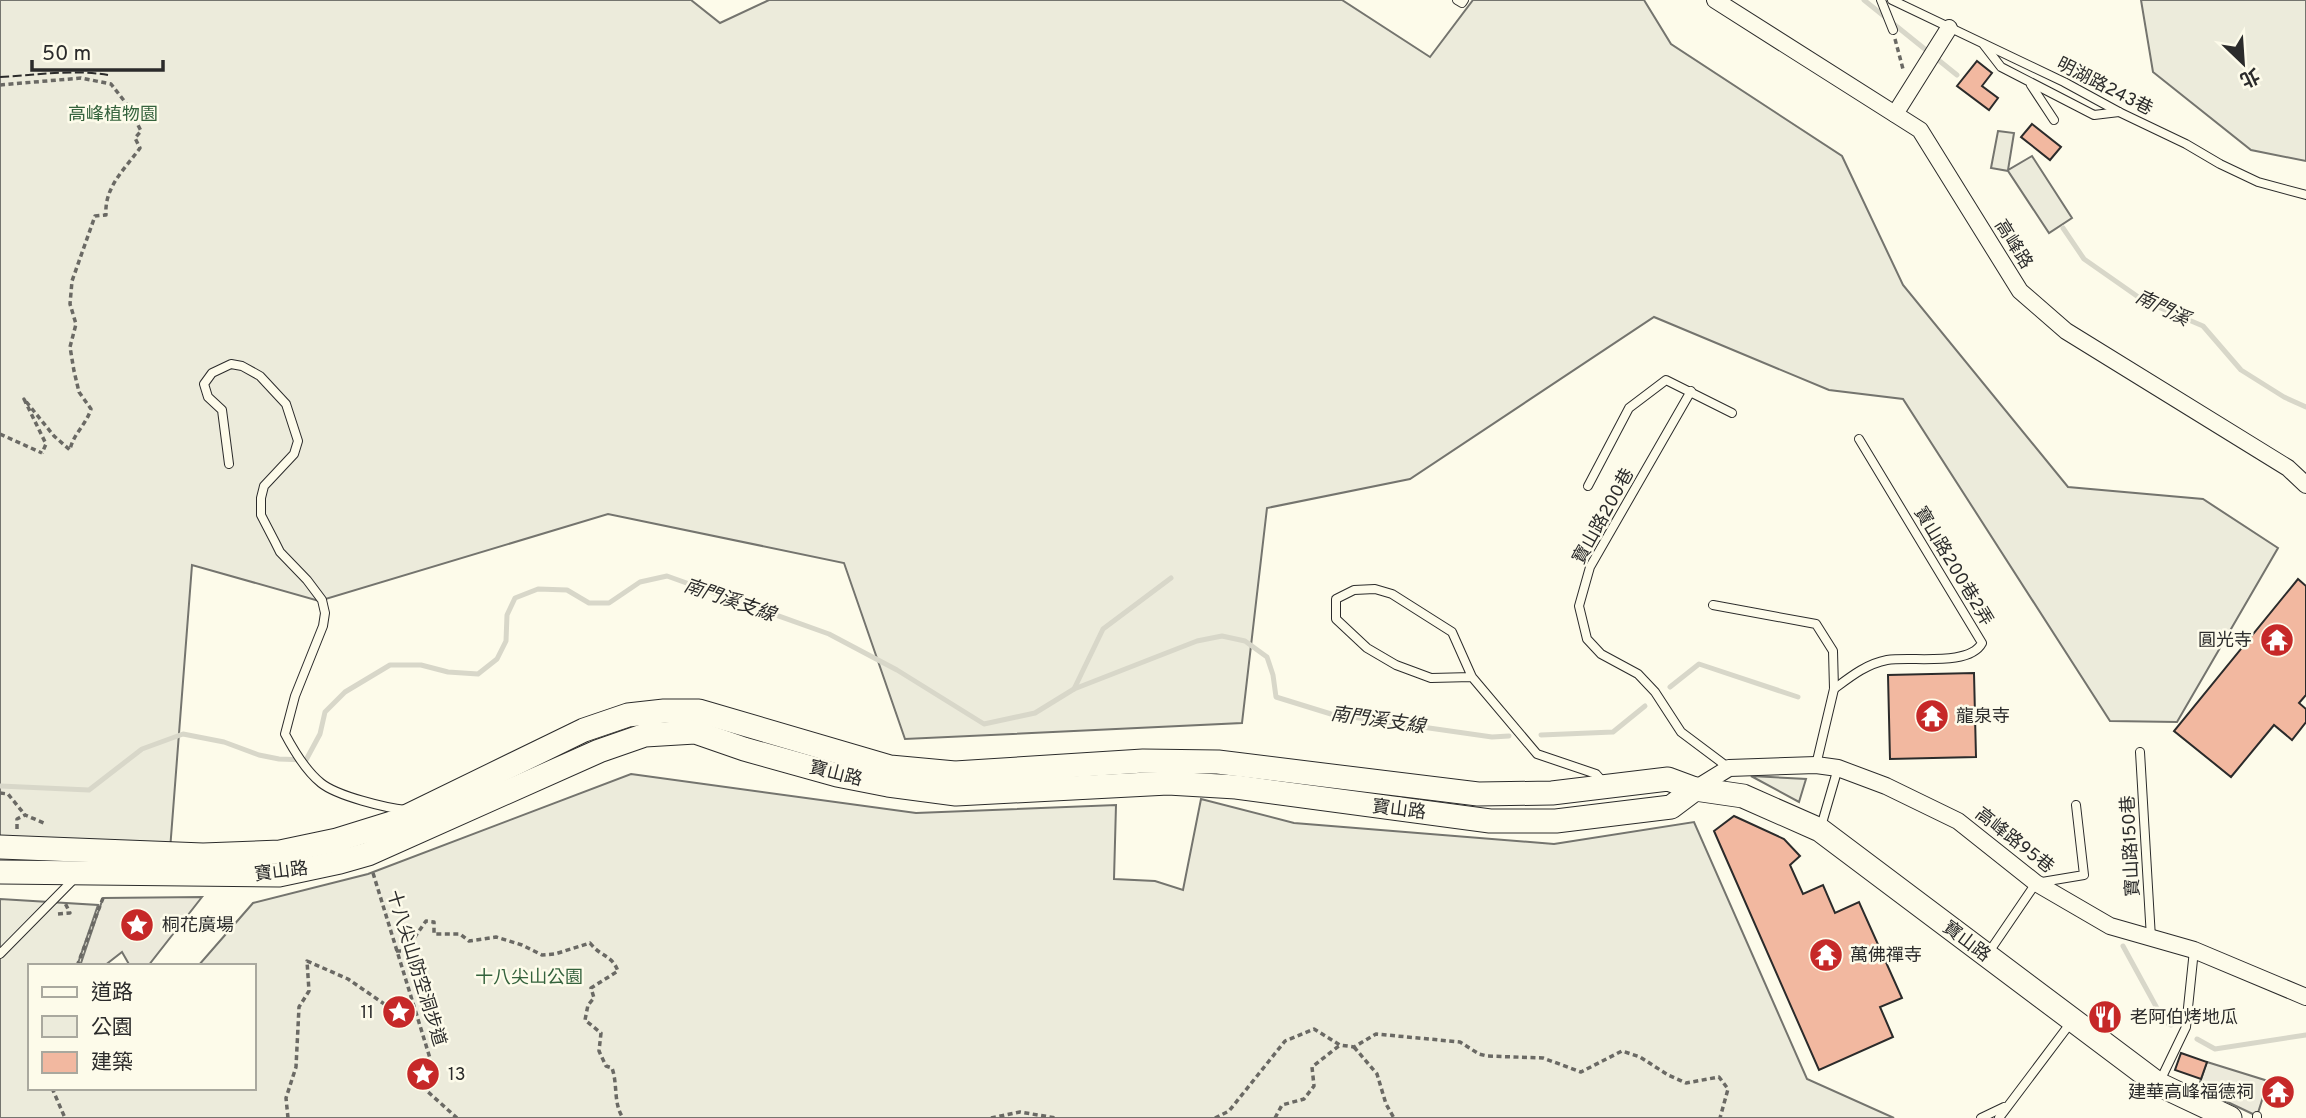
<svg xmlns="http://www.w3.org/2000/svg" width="2306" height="1118" viewBox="0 0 2306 1118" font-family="Overpass,'Noto Sans TC',sans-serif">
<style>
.green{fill:#ecebdb;stroke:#74746e;stroke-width:2}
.parking{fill:#eceadb;stroke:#74746e;stroke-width:2}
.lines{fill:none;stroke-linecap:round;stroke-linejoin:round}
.stream{stroke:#d8d7c9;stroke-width:5}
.building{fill:#f2b8a0;stroke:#2b2b2b;stroke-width:2}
.lane-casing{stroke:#2b2b2b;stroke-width:10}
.street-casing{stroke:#2b2b2b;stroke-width:18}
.secondary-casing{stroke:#2b2b2b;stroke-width:25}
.path{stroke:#6a6964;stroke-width:3.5;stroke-dasharray:5 3.5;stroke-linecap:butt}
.lane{stroke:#fdfbea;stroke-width:8}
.street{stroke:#fdfbea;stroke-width:16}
.secondary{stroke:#fdfbea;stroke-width:23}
.fence{stroke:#2b2b2b;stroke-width:2;stroke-dasharray:9 3.5;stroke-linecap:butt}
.labels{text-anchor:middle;stroke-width:5;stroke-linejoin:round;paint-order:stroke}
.street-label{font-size:18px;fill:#2b2b2b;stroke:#fdfbea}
.park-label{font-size:18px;fill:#34623c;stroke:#fdfbea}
.poi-label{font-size:18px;fill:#2b2b2b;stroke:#fdfbea;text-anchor:start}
.water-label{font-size:19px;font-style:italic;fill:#2b2b2b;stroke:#fdfbea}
</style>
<rect width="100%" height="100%" fill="#fdfbea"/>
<g class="green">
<path d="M0,0H691L720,23L769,0H1342L1430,57L1473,0H1644L1671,44L1842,156L1903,285L2068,487L2203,499L2278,548L2177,722L2110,721L1903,399L1829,390L1654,317L1410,479L1267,508L1242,723L905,739L844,563L608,514L319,601L192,565L170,850L0,838Z"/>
<path d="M2141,0H2306V161L2251,150L2153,72Z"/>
<path d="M1998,131L2014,133L2008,170L2032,156L2072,218L2049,233L2008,171L1991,168Z"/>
<path d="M631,774L916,813L1116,805L1114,879L1155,881L1183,890L1201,799L1294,823L1554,844L1694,822L1807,1079L1894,1118H0V899L98,905L77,966H30V1088H254V966H198L253,903L368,874Z"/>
<path d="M1751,776L1806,779L1799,802Z"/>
</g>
<g class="parking">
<path d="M202,897L148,966H130L122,952L104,966H80L103,898Z"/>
<path d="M2207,1062L2268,1081L2257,1116L2198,1088Z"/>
</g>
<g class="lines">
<g class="stream">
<path d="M1864,0L1957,75"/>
<path d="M2063,228L2084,259L2144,301L2203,326L2241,370L2284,397L2306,407"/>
<path d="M1670,687L1699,664L1798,697"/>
<path d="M1074,689L1103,629L1171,578"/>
<path d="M1541,735L1613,732L1645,706"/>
<path d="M0,786L89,790L142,749L183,734L224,742L259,755L279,759L306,760L320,734L325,712L345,692L390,665H421L448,672L478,674L497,659L506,641L507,615L515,598L538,589L567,590L589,603H609L640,582L667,576L829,634L897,670L984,724L1035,713L1074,689L1197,641L1222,636L1245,641L1267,657L1273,675L1276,697L1331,714L1492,737L1509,736"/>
<path d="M2123,946L2164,1021L2171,1025"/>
<path d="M2197,1039L2215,1049L2306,1035"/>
</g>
</g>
<g class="building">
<path d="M1977,61L1992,73L1982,86L1998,98L1989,110L1957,86Z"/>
<path d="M2032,124L2061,147L2050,160L2021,137Z"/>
<path d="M2298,579L2306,586V695L2299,703L2306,709V722L2292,740L2274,725L2231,777L2174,731Z"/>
<path d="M1974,673L1976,757L1890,759L1888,675Z"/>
<path d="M1734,816L1784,839L1800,856L1790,865L1803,894L1823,885L1835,913L1859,902L1902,998L1880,1007L1893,1037L1819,1070L1714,831Z"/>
<path d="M2181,1053L2207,1062L2201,1079L2175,1070Z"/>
<path d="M2268,1081L2293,1088L2289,1103L2264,1096Z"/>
</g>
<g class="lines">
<g class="lane-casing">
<g id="lane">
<path d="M1457,0L1462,3L1464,0"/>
<path d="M1881,0L1893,30"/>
<path d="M1892,0L2064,82L2119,112L2186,144L2220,164L2258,182L2306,195"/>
<path d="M1984,45L2001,67L2094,115L2119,112"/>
<path d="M2031,85L2054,120"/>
<path d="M1691,391L1590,567L1579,606L1587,639L1601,654L1638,674L1655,692L1681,732L1729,768"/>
<path d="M229,464L222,410L208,397L204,384L212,373L231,364L242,366L260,376L286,404L298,441L294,454L264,486L261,498V515L275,542L280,552L307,580L322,600L325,613L323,626L295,696L285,734C294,751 306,771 321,783C337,796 386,808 406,810"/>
<path d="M1588,486L1629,408L1666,380L1732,413"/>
<path d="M1713,605L1816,624L1833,651L1834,689L1816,765"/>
<path d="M1472,677L1431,678L1396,665L1367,648L1336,619V599L1354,590L1375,589L1392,594L1452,632L1472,677L1537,754L1596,774L1603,782"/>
<path d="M1834,689C1850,677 1866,664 1887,660C1912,656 1969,667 1982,643L1859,439"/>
<path d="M2140,752L2151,938"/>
<path d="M1820,830L1838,768"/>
<path d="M1989,952L2036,883L2084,875L2076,805"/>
<path d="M0,954L74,879"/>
<path d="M2160,1081L2186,1027L2194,950"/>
<path d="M1981,1118L2004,1107"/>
<path d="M1999,1118L2072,1021"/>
<path d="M2257,1118V1116"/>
</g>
</g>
<g class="street-casing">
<g id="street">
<path d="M1715,0L1920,130L2020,291L2066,331L2288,468L2306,485"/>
<path d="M1895,114L1949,28"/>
<path d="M1695,789L1729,768L1816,765L1838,768L1886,786L1958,821L2036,883L2110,926L2194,950L2306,997"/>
</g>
</g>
<g class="secondary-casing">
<g id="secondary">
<path d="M0,847L203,855L280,852L337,840L395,822L584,730L628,715L664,711H699L890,767L955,773L1143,761L1218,762L1478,794L1552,793L1668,779L1695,789L1743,796L1820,830L2158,1084L2230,1118"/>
<path d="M0,872L279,875L340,862L368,854L599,751L645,735L695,732L744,749L837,775L888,785L956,794L1168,783L1236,787L1490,821H1556L1671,807L1695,789"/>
</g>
</g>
<g class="path">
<path d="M1895,39L1903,69"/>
<path d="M0,85L81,78L111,84L129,107L141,131L135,138L140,148C125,169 104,187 106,215L95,216L72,281L70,304L76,324L70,347L74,371L79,392L91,409C86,425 73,434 70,450L54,436L24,399L46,444L42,453"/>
<path d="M0,434L42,453"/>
<path d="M0,793L8,794L25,815"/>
<path d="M17,829V819L25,815L44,823"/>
<path d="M373,873L433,1068L427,1091L457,1118"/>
<path d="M58,914L70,913L65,903"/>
<path d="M396,951H405L426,921L434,922V934H460L469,941L496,937L522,945L542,955L555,954L590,943C602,958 611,954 618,971L591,988L594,998L588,1005L585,1020L601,1033L599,1051L606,1066L612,1068C618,1085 613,1103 623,1118"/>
<path d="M77,966L103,898"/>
<path d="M1354,1047L1377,1074L1386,1104L1394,1118"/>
<path d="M52,1088L65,1118"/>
<path d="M288,1118L286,1098L296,1067L299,1007L309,991L307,961L348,979L396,1012L414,1008"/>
<path d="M991,1118L1020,1112L1056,1118"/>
<path d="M1215,1118L1229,1111L1285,1041L1314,1029L1340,1045L1354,1047L1376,1034L1460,1042L1479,1054L1487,1056L1543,1058L1581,1072L1622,1051L1640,1057L1668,1075L1686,1083L1719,1077L1728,1089L1720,1118"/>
<path d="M1275,1118L1282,1105L1304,1099L1314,1086L1312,1067L1340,1045"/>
</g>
<use href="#lane" class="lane"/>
<use href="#street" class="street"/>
<use href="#secondary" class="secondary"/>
<path class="fence" d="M0,77C37,75 72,69 108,75"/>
</g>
<defs>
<g id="temple-disc" transform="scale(1.75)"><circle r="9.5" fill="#c62828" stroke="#fdfbea"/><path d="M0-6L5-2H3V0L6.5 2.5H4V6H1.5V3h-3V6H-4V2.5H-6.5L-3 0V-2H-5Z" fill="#fff"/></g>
<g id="sight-disc" transform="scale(1.75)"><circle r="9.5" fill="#c62828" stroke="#fdfbea"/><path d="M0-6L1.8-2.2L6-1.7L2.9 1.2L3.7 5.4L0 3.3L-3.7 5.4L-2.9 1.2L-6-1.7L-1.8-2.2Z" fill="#fff"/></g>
<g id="restaurant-disc" transform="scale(1.75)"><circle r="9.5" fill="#c62828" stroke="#fdfbea"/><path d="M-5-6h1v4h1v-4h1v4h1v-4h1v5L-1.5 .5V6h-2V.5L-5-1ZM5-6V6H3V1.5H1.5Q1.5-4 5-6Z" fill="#fff"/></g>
</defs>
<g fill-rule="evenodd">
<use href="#temple-disc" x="2277" y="640"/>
<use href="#temple-disc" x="1932" y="716"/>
<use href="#sight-disc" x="137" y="925"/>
<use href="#temple-disc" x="1826" y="955"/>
<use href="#sight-disc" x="399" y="1012"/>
<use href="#restaurant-disc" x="2105" y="1017"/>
<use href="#sight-disc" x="423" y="1074"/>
<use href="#temple-disc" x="2278" y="1092"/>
</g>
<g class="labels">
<g class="street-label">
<text transform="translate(2105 86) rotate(27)" y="6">明湖路243巷</text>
<text transform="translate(2014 244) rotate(58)" y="6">高峰路</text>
<text transform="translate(1603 516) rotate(-61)" y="6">寶山路200巷</text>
<text transform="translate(1954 566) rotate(59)" y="6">寶山路200巷2弄</text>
<text transform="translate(836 773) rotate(14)" y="6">寶山路</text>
<text transform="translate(1399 809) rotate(7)" y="6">寶山路</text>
<text transform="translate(2015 840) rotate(38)" y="6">高峰路95巷</text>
<text transform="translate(2130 846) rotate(-93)" y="6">寶山路150巷</text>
<text transform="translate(281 871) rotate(-7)" y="6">寶山路</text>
<text transform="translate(1967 941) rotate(37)" y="6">寶山路</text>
<text transform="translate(417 968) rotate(73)" y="6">十八尖山防空洞步道</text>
</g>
<g class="park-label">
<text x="113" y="120">高峰植物園</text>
<text x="529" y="983">十八尖山公園</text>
</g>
<g class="poi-label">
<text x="2252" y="646" text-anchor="end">圓光寺</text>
<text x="1956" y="722">龍泉寺</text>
<text x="162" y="931">桐花廣場</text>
<text x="1850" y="961">萬佛禪寺</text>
<text x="374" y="1018" text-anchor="end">11</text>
<text x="2130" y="1023">老阿伯烤地瓜</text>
<text x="448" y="1080">13</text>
<text x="2254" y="1098" text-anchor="end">建華高峰福德祠</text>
</g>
<g class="water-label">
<text transform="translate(2163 307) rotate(26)" y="7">南門溪</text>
<text transform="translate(730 599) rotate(19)" y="7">南門溪支線</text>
<text transform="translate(1378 719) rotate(8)" y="7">南門溪支線</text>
</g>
</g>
<rect x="28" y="964" width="228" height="126" fill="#fdfbea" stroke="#a9a89e" stroke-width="2"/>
<rect x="42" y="987" width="35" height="10" fill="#fdfbea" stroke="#a9a89e" stroke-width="2"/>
<text x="91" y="999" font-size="21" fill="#2b2b2b">道路</text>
<rect x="42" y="1016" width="35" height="21" fill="#ecebdb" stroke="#a9a89e" stroke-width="2"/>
<text x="91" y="1034" font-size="21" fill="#2b2b2b">公園</text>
<rect x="42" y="1052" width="35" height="21" fill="#f2b8a0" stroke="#a9a89e" stroke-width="2"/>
<text x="91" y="1069" font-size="21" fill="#2b2b2b">建築</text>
<g transform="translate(2243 63) rotate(155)" stroke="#fdfbea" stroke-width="5" paint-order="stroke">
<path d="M0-5L12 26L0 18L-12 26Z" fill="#2b2b2b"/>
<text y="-10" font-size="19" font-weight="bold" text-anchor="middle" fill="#2b2b2b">北</text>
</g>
<path d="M32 60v10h131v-10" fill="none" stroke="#2b2b2b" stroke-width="3.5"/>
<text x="42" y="60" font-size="21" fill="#2b2b2b" stroke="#fdfbea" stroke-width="5" paint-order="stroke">50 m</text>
</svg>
